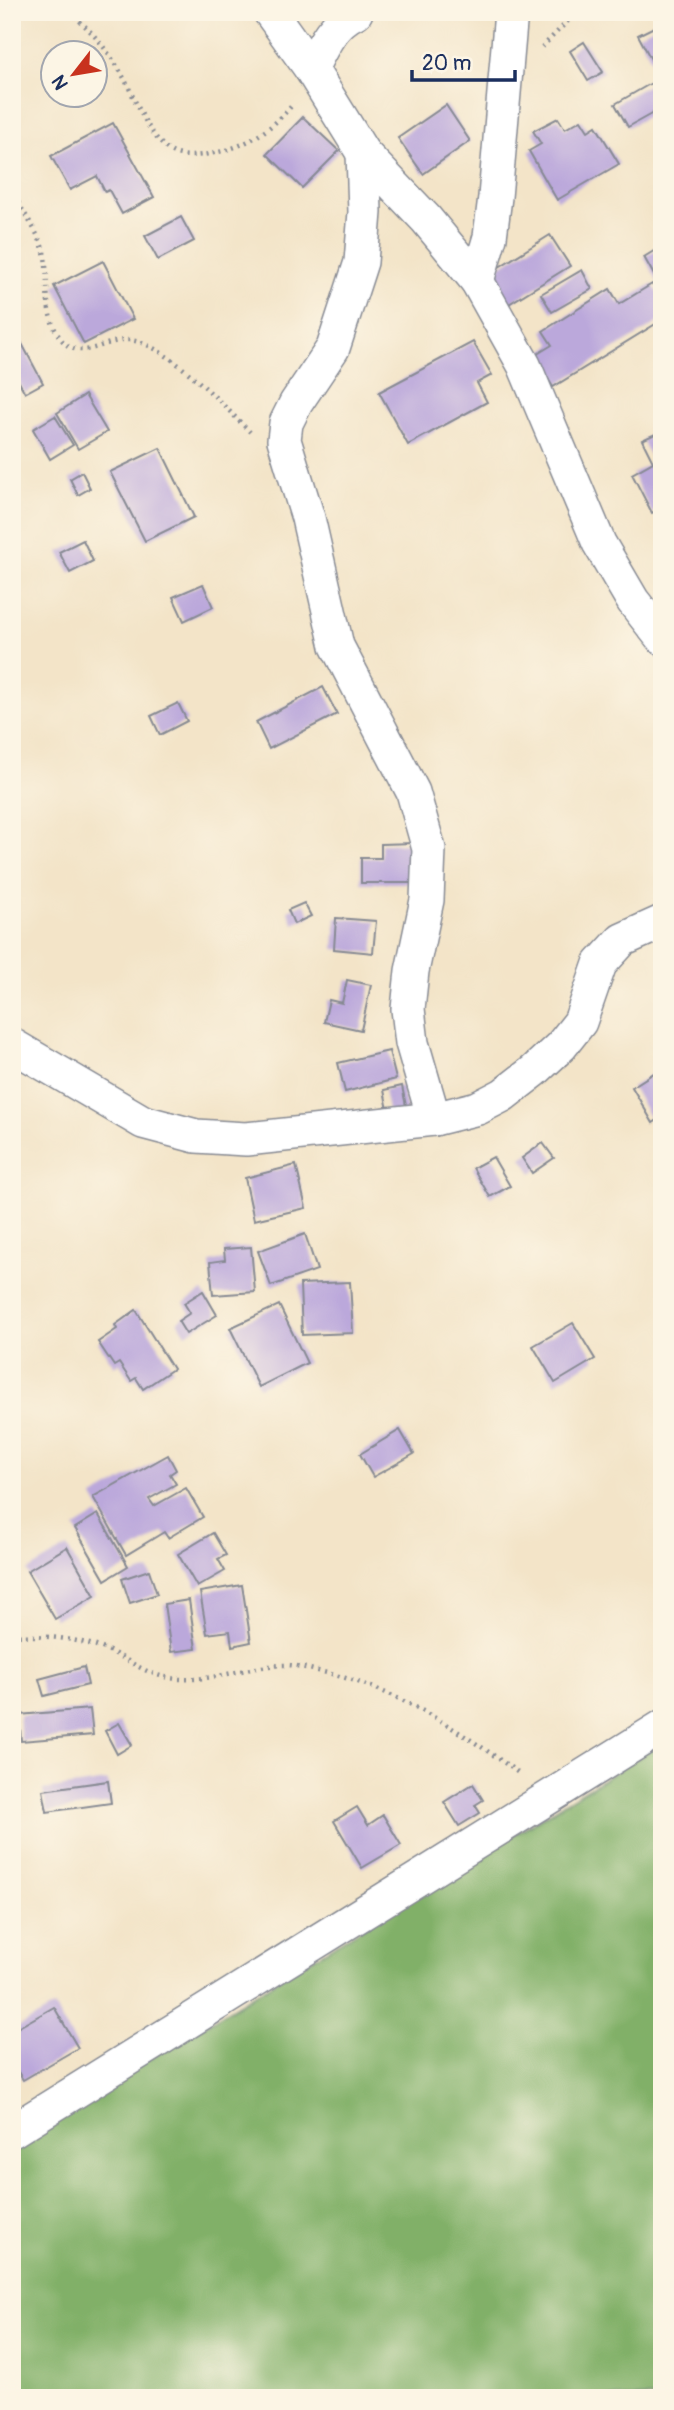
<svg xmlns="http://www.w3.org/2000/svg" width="674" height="2410" viewBox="0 0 674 2410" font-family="Pangolin,sans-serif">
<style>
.forest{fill:#81b068;stroke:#4e7063;stroke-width:2}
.building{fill:#bba8db}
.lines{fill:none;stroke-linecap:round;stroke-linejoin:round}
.minor-casing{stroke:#878a93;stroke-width:36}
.path{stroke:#878a93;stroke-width:4.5;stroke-dasharray:2 5;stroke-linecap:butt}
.minor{stroke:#fff;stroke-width:33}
</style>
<rect width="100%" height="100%" fill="#fcf5e5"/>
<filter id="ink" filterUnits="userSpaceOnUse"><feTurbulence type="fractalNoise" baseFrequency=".0143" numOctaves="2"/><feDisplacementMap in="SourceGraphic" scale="14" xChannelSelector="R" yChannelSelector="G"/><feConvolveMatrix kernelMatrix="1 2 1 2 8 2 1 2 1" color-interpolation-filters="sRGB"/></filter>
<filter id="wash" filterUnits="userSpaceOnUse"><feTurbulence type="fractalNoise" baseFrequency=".00686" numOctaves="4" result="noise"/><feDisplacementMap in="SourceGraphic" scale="28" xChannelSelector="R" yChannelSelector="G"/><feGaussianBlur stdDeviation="1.57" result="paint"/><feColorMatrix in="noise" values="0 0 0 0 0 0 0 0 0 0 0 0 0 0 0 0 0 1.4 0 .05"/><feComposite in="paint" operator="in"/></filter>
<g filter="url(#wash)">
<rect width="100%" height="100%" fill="#f3e4c8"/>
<path class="forest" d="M662,1743V2398H12V2144Z"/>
<g id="blocks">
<g class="building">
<path d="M662,23V80L638,35Z"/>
<path d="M584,42L603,72L588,81L570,51Z"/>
<path d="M655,81L662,93V108L628,127L615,104Z"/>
<path d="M446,105L470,141L423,174L398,138Z"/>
<path d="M303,117L339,151L302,188L267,154Z"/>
<path d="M558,118L565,129L581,120L588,131L596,126L619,164L557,200L529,151L541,144L533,131Z"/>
<path d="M113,123L154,197L122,214L109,190L105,192L97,176L70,190L51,156Z"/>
<path d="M181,217L194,241L158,260L145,236Z"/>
<path d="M550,235L570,266L507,305L488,274Z"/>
<path d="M662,246V282L659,284L644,257Z"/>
<path d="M103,261L133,319L84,344L54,286Z"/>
<path d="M582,270L592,289L552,312L541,294Z"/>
<path d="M652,284L662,299V320L553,387L534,356L552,345L543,331L610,289L619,304Z"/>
<path d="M20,340L43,383L25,393L12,369V345Z"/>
<path d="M473,342L492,375L477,383L487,402L408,445L379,392Z"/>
<path d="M85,395L107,432L78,449L57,413Z"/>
<path d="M55,416L73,445L50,459L33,429Z"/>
<path d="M662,431V508L652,513L632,474L653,462L642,440Z"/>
<path d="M160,448L194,517L145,541L110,472Z"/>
<path d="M82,472L90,488L78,495L70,479Z"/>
<path d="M83,540L93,561L70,573L59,552Z"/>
<path d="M203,584L213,607L184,621L173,597Z"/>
<path d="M323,687L337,714L269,749L256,722Z"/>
<path d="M178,703L187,721L160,735L151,716Z"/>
<path d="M414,843V883H361V858H381V844Z"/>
<path d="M304,903L311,916L294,924L288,910Z"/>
<path d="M336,918L376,921L373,953L334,949Z"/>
<path d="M347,980L371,985L361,1030L324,1022L329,1000L342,1003Z"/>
<path d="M389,1051L396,1079L345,1092L338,1063Z"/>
<path d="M654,1073L662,1086V1117L653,1123L632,1087Z"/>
<path d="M402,1086L407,1111L389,1115L384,1090Z"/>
<path d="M543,1143L554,1158L532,1173L522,1158Z"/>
<path d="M493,1157L510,1186L490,1197L473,1168Z"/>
<path d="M296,1165L306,1208L254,1220L245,1178Z"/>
<path d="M305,1234L317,1270L271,1286L258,1251Z"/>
<path d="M251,1247L255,1292L213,1295L210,1262L225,1260L224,1249Z"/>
<path d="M350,1282L353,1333L302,1335L300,1284Z"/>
<path d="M203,1291L217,1315L186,1334L178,1321L190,1313L184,1303Z"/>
<path d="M279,1305L307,1363L259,1387L230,1328Z"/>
<path d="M136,1310L173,1369L143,1389L136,1378L131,1381L119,1363L114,1366L98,1342L117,1329L115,1325Z"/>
<path d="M573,1323L595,1359L555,1383L533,1346Z"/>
<path d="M400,1430L414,1454L373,1477L360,1454Z"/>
<path d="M168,1455L176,1470L170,1474L176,1484L149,1499L154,1506L186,1488L203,1517L168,1538L164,1532L126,1555L93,1497Z"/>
<path d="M98,1514L128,1566L105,1580L75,1528Z"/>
<path d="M213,1533L226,1555L218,1559L225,1571L197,1587L178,1554Z"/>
<path d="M67,1547L95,1596L55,1619L27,1571Z"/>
<path d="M149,1570L157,1594L130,1603L122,1579Z"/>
<path d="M242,1585L251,1642L232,1646L230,1631L207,1634L200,1592Z"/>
<path d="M189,1600L196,1649L171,1652L164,1604Z"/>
<path d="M84,1667L88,1685L44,1696L39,1679Z"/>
<path d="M90,1709L93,1735L21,1741L19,1715Z"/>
<path d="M119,1723L132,1745L117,1754L105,1731Z"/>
<path d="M108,1781L111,1803L47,1812L43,1790Z"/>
<path d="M473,1784L483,1800L475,1805L480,1813L459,1826L444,1802Z"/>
<path d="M357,1807L368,1825L383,1815L401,1845L362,1868L334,1821Z"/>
<path d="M54,2007L78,2048L23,2080L12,2062V2031Z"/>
</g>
</g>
</g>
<g filter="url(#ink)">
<use href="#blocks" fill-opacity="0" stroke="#878a93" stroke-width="2"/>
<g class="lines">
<g class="minor-casing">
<g id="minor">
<path d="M270,12L311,69L363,153L426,219L477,281L524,365L599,543L633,601L662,638"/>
<path d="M311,69C322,47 332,23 356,12"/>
<path d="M363,153L365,212L361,262L333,348L296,403L286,423L284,440L308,518L337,646L413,792L429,849L427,900L412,971L408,1009L412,1043L434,1119"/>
<path d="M477,281L490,237L495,197L511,12"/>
<path d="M12,1045L143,1122L196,1136L246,1139L434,1119L478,1108L503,1095L534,1071L561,1046L580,1022L600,964L622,940L662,922"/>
<path d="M12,2131L662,1727"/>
</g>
</g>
<g class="path">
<path d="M69,12C91,29 111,54 124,78C136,101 146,130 166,148C181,161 205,155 223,151C252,143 274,127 293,104"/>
<path d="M542,47L577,12"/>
<path d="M12,190C21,211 38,230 44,252C50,279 42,311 59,336C78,365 102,340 127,340C164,340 225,407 250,432"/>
<path d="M12,1636C41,1635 75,1638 102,1648C124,1656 141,1672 165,1677C206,1686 245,1665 286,1665C298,1665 311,1670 323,1672C397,1689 459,1730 520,1774"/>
</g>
<use href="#minor" class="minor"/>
</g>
</g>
<rect width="674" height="2410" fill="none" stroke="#fcf5e5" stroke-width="42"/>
<g transform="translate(74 74) rotate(239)"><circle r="33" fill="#fcf5e5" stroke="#a2a6af" stroke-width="2"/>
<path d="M0-5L12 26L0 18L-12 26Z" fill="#c8321e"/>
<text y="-10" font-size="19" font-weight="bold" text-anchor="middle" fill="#1b2f5e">N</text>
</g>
<path d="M412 70v10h103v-10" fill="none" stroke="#1b2f5e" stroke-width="3.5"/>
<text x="422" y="70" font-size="21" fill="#1b2f5e" stroke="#fcf5e5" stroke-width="5" paint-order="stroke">20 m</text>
</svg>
